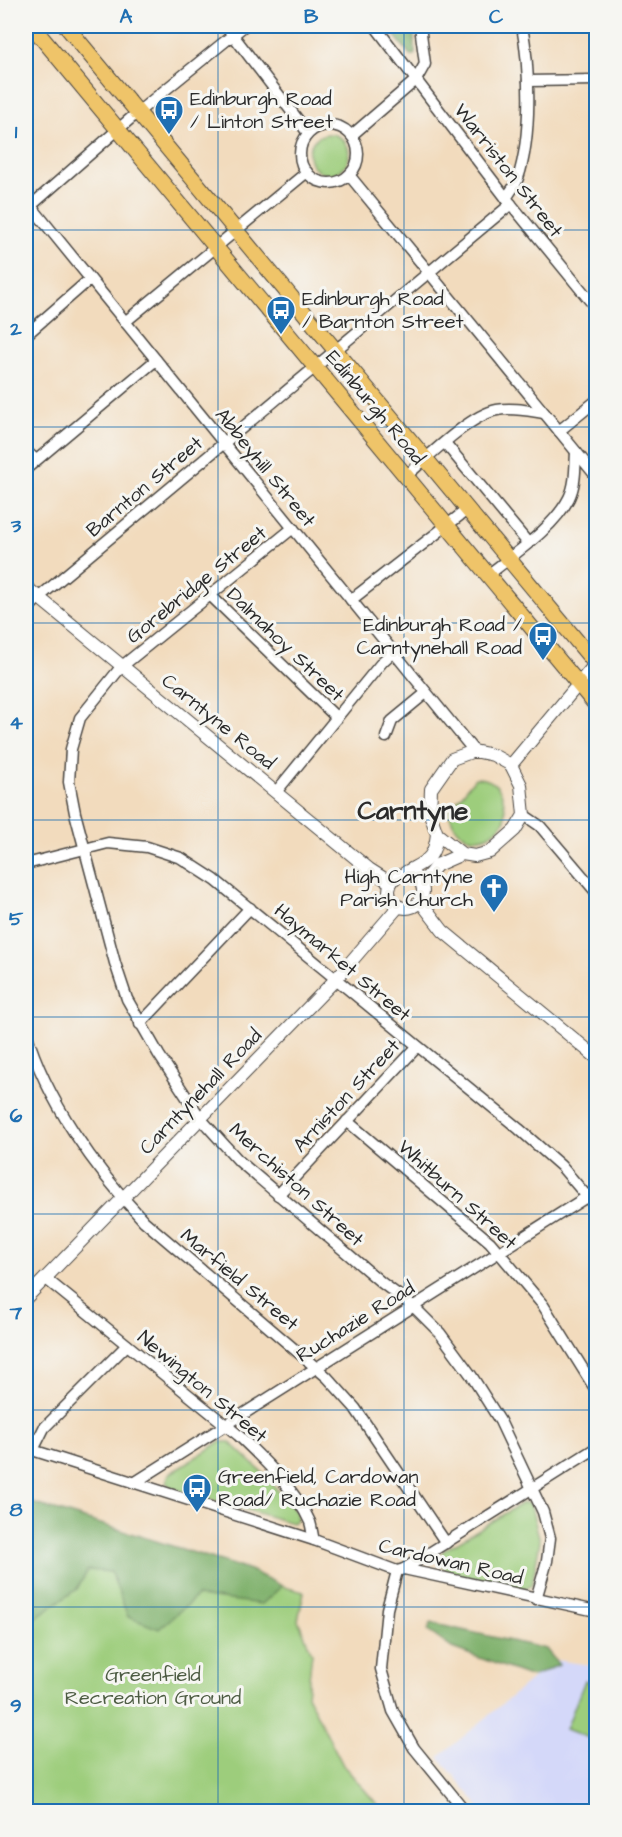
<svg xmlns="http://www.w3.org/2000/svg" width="622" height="1837" viewBox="0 0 622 1837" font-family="'Architects Daughter',sans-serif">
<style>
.built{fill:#d4d8f9}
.green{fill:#9dcd7b;stroke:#647c53;stroke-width:1.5}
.forest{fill:#7eb06b;stroke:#546e4b;stroke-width:1.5}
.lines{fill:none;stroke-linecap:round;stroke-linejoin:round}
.minor-casing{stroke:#494541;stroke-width:13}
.tertiary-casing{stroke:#494541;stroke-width:14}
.primary-casing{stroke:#494541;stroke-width:17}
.minor{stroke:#fff;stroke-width:10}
.tertiary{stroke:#fff;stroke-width:12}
.primary{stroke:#efc469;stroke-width:15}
.grid{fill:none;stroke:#1f6fb2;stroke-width:1.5;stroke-opacity:0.55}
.labels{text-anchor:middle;stroke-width:6;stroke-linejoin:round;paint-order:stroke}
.poi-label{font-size:20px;fill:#2b2b2b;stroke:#f6f6f2;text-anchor:start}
.street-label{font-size:20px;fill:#2b2b2b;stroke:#f6f6f2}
.park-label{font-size:20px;fill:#4d5c43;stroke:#f6f6f2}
.district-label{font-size:26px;font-weight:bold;fill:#2b2b2b;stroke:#f6f6f2}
.neatline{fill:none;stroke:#1f6fb2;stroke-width:2}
.grid-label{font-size:20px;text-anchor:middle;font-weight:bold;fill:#1f6fb2}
</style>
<rect width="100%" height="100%" fill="#f6f6f2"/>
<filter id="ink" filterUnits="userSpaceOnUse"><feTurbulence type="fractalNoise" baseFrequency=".0167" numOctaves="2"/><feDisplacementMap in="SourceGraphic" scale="12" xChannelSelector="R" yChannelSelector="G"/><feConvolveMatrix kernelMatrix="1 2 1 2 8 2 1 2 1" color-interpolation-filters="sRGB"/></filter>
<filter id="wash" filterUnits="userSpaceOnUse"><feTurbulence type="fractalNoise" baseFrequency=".008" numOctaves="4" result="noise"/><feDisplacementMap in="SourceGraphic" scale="24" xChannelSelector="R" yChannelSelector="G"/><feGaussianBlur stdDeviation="1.35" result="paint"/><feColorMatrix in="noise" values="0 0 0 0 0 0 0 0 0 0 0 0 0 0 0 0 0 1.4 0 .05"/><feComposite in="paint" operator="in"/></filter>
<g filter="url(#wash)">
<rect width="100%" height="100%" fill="#f2dbbd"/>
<path class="built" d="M555,1660L596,1666V1803L591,1811H483L439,1757Z"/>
<g class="green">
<circle cx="329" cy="154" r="20"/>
<path d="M475,778C501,778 506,798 505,820C501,825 497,831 491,834C470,846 452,831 449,811Z"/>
<path d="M220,1442H230L264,1474L296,1512L297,1520L292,1523L171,1488L166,1482L169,1474Z"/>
<path d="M522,1503H528L531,1507L540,1541L532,1585L523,1590L451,1574L443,1567L440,1559L443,1551Z"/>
<path d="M26,1518L75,1535L304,1592L298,1620L312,1653L307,1695L343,1765L383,1811L26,1812Z"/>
<path d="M585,1680L596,1685V1741L566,1729Z"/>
</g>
<g class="forest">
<path d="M387,26H413L415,54L411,56Z"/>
<path d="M26,1501L250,1570L282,1586L262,1604L197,1596L159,1629L128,1617L111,1572L88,1570L77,1589L26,1624Z"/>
<path d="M431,1623L546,1649L559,1665L532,1677L452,1648L428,1631Z"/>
</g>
</g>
<g filter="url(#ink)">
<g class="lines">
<g class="minor-casing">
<g id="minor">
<path d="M226,26L308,133"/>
<path d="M375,26L506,198L596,308"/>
<path d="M528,81L596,80"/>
<circle cx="329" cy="154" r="29"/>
<path d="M352,135L416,80L425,64L420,26"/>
<path d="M349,175L596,476"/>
<path d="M506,198C510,192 516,185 518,178C532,136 530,69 522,26"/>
<path d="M31,206L474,751"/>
<path d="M26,210L138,112L244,26"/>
<path d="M125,322L307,172"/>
<path d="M26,335L90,279"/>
<path d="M559,431L596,401"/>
<path d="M445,443L528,543"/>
<path d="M26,451L36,460"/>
<path d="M26,469L156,360"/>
<path d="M406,476C428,457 470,415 497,410C512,407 530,411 544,413"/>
<path d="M293,528L121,667L80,718L71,749L69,782L75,813L115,963L127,999L159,1055L201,1119L239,1161L382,1283L413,1306L440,1333L471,1375L500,1421L543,1512L550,1538L547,1561L536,1599"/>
<path d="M488,575C514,554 554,528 569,498C576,484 575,467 576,452"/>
<path d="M210,595L337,718"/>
<path d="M351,600L468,509"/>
<path d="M26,611L38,598L511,204"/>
<path d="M386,737L392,721L426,693"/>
<path d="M276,792L383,661L393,652"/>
<path d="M524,815L540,826L596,892"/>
<path d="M26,864L108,843L147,847L181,858L215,880L519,1129L561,1166L596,1207"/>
<path d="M140,1024L250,908"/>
<path d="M26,1032C46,1100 95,1169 144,1221L327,1377L355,1408L446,1543"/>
<path d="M347,1121L490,1242L543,1305L596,1390"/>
<path d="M278,1195L417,1047"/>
<path d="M45,1278L238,1435C263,1459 296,1490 310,1522C312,1528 312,1534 314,1540"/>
<path d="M26,1448L314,1540L397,1571L404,1569L596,1611"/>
<path d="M33,1450L44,1428L127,1345"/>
<path d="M134,1483L596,1191"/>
<path d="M404,1569L596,1448"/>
<path d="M397,1571L387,1609L381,1669L393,1711L414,1748L466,1812"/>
</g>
</g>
<g class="tertiary-casing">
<g id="tertiary">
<path d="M26,587L369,869L391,883"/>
<path d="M474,751L493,755L511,765L521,785L524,815L515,830L490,852L475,856L462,854L437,834L430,814L431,789L452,759Z"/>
<path d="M511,765L596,663"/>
<path d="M406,872C427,860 434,860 437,834"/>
<circle cx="406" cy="891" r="17"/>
<path d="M422,883L437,865L462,854"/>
<path d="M420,901L443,931L596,1057"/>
<path d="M26,1298L336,979L398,907"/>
</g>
</g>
<g class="primary-casing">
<g id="primary">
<path d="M32,26L596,705"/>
<path d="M66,26L596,664"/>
</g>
</g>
<use href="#minor" class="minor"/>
<use href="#tertiary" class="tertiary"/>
<use href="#primary" class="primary"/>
</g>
</g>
<path class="grid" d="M218,26V1812M404,26V1812M26,230H596M26,427H596M26,623H596M26,820H596M26,1017H596M26,1214H596M26,1410H596M26,1607H596"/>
<defs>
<g id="bus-pin" transform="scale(1.5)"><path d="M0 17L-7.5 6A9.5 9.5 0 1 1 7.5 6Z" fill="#1f6fb2" stroke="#f6f6f2"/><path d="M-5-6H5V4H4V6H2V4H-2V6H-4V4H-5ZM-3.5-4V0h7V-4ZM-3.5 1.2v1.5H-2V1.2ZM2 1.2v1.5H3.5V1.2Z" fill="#fff"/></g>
<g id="church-pin" transform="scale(1.5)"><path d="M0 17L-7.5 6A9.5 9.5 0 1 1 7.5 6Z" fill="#1f6fb2" stroke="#f6f6f2"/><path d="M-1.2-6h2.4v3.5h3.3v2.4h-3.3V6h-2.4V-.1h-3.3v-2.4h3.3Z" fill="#fff"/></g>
</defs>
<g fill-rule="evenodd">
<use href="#bus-pin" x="169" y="110"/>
<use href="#bus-pin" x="281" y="310"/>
<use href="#bus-pin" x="543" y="636"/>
<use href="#church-pin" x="494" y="888"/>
<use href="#bus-pin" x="197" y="1488"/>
</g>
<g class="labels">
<g class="poi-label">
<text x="190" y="105">Edinburgh Road<tspan x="190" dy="23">/ Linton Street</tspan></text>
<text x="302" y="305">Edinburgh Road<tspan x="302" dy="23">/ Barnton Street</tspan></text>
<text x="522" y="631" text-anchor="end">Edinburgh Road /<tspan x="522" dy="23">Carntynehall Road</tspan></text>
<text x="473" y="883" text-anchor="end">High Carntyne<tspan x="473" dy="23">Parish Church</tspan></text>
<text x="218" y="1483">Greenfield, Cardowan<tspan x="218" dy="23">Road/ Ruchazie Road</tspan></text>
</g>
<g class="street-label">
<text transform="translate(509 170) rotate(52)" y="7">Warriston Street</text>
<text transform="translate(376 407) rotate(50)" y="7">Edinburgh Road</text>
<text transform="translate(266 467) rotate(51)" y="7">Abbeyhill Street</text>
<text transform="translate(144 486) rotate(-40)" y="7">Barnton Street</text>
<text transform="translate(196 584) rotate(-39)" y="7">Gorebridge Street</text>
<text transform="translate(286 644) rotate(44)" y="7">Dalmahoy Street</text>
<text transform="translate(219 721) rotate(39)" y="7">Carntyne Road</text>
<text transform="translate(343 962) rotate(40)" y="7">Haymarket Street</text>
<text transform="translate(200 1091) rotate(-46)" y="7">Carntynehall Road</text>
<text transform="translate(346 1095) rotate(-47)" y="7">Arniston Street</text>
<text transform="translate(297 1184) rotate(42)" y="7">Merchiston Street</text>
<text transform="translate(458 1194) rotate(42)" y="7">Whitburn Street</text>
<text transform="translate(240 1279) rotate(40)" y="7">Marfield Street</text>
<text transform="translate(355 1321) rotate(-32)" y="7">Ruchazie Road</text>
<text transform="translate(203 1386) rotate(40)" y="7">Newington Street</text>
<text transform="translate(451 1561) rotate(13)" y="7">Cardowan Road</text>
</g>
<g class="park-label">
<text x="153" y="1681">Greenfield<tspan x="153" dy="23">Recreation Ground</tspan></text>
</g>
<g class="district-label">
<text x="413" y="819">Carntyne</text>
</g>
</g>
<rect width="622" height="1837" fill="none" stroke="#f6f6f2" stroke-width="66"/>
<rect x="33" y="33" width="556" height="1771" class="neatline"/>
<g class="grid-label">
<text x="126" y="23">A</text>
<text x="311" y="23">B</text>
<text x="496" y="23">C</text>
<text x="16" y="138">1</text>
<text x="16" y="335">2</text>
<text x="16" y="532">3</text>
<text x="16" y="729">4</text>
<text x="16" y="925">5</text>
<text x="16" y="1122">6</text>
<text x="16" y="1319">7</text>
<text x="16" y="1516">8</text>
<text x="16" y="1712">9</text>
</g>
</svg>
